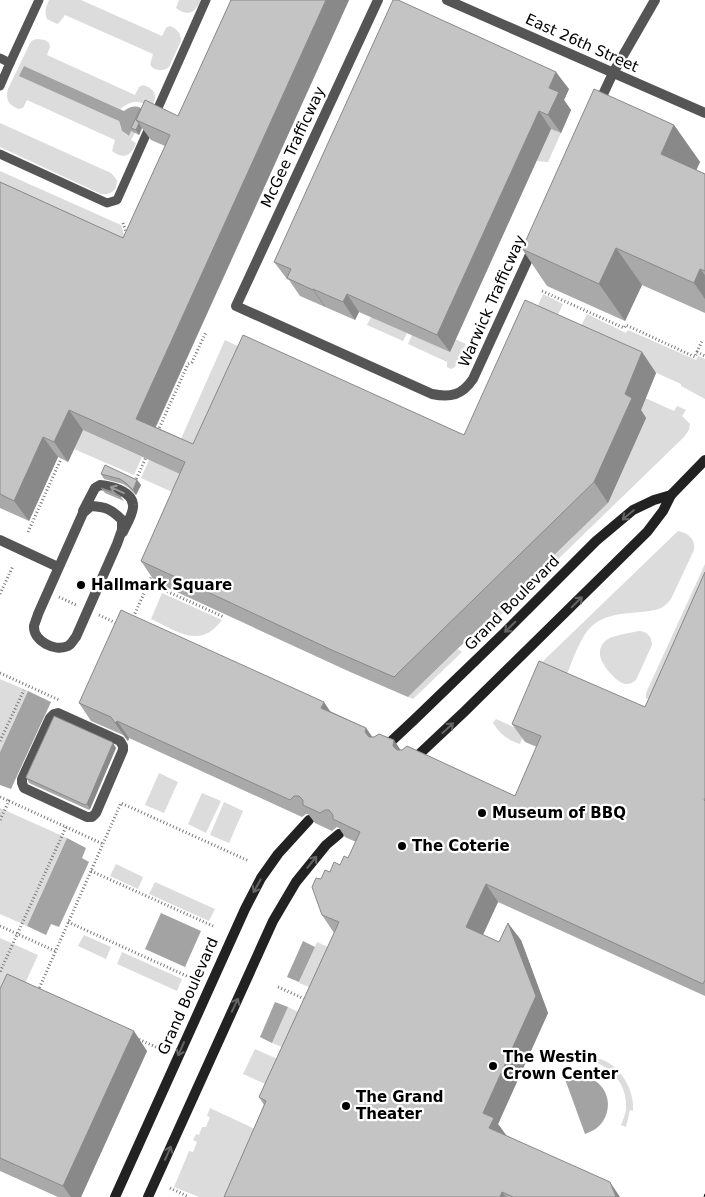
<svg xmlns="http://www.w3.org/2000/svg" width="705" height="1197" viewBox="0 0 705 1197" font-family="'DejaVu Sans',sans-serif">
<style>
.green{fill:#dcdcdc}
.water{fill:#a3a3a3}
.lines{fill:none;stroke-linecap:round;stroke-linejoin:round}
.path{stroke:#777;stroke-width:3;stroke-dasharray:1 2.5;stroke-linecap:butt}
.service{stroke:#555;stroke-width:9}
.pedestrian{stroke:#555;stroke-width:10}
.minor{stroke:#555;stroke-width:10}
.secondary{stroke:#222;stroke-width:10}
.tram{stroke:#000;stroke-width:1}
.wall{fill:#a9a9a9}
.shaded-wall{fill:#898989}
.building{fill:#c4c4c4;stroke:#898989}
.oneway{stroke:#999}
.oneway2{stroke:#646464}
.poi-dot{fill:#000;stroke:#fff;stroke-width:2}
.labels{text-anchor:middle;stroke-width:4.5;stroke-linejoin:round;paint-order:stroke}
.street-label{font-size:15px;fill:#000;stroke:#fff}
.poi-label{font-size:15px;font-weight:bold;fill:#000;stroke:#fff;text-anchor:start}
</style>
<rect width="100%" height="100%" fill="#fff"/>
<g class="green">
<path d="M49,0H81L162,36L166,28L170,26C177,29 181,33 181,41L169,67C162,72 155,71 150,65L153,54L65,15L59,23L57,24L47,19C44,12 46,7 49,0Z"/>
<path d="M179,0H201C195,13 188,17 176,8Z"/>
<path d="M37,39L45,40L49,43L50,47L47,55L135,95L139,87L143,85C159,90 156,99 151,111C142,98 131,100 120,109L24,66L119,121C120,128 123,134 129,136L131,131L135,133L131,140L136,143C131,156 124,160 112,151L115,140L27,100L23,108L19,109C9,106 5,99 8,89L30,43L33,40Z"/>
<path d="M0,123L111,173L117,180L116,188C112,193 108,195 101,194L0,147Z"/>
<path d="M551,129L561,133L548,162L536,161Z"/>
<path d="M0,171L121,225L127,244L0,196Z"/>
<path d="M543,294L563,304L553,326L533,317Z"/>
<path d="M587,314L626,333L628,330L696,360L698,356L705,359V399L681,386V384L628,360L581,326Z"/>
<path d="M371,317L407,333L403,341L367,325Z"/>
<path d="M412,335L455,339L466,344L455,367L451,369L447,367V362L408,344Z"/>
<path d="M225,340L246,350L181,496L141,478L149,460L168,468Z"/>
<path d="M630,391L674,411L677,406L686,410L682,416L690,424L689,430L684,437L481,634L478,630L608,503L639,415Z"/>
<path d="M83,430L142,457L134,475L74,449Z"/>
<path d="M678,531C688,533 696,539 694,550L672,597C669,602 666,605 661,608C655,611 648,611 641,612C621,614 602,614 588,630C579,641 571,664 566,677L539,665Z"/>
<path d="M705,564V617L648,699L646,698V693Z"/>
<path d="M162,593L222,620C200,650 177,631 151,619Z"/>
<path d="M639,631C646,631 652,636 652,645L636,680C627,688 620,683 613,676C603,666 592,650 608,639C615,635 630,633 639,631Z"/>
<path d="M458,649L462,652L413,699L408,697Z"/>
<path d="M0,679L28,691L0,752Z"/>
<path d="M496,719L525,732L520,744C506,739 501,735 493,723Z"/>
<path d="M159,773L178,782L164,813L145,805Z"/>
<path d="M202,793L221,801L206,833L188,824Z"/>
<path d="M224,802L243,811L229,843L210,835Z"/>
<path d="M0,808L67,838L27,926L0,914Z"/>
<path d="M116,864L143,877L138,889L110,876Z"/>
<path d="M155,882L215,909L209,921L149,894Z"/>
<path d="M84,935L111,947L106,959L78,946Z"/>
<path d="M0,938L38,955L0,1039Z"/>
<path d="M317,942L341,953L324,993L299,983Z"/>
<path d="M122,952L182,979L177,991L117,964Z"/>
<path d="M288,1007L312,1018L284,1048L272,1043Z"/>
<path d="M255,1049L284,1062L272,1087L243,1074Z"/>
<path d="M593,1058C617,1059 635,1088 633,1111L630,1110L626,1127L621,1125C623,1120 625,1115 626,1110C628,1086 613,1068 592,1061Z"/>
<path d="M210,1108L270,1136L244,1197H199L174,1187L189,1151L193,1152L197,1142L193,1140L196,1134L199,1135L202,1127H206L210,1117L207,1116Z"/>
</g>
<g class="water">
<path d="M24,66L124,111C129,107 135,105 141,108L135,133L131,131L129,136L122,131L119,121L19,76Z"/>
<path d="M28,691L51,702L11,789L0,785V752Z"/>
<path d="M67,838L86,848L82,858L89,862L59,927L51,924L46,935L27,926Z"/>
<path d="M161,913L201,931L185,967L145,949Z"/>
<path d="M303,941L315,947L299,982L287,977Z"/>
<path d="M275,1002L288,1007L272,1043L260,1037Z"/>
<path d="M575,1076C583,1077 591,1078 598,1083C611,1094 611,1114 599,1126C595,1130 590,1132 585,1134L565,1079Z"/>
</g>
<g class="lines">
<g class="path">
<path d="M123,223L127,235"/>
<path d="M542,291L624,328L626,325L695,357L697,352L705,356"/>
<path d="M697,352L702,341"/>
<path d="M158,431L188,364L192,362L206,332"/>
<path d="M135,482L147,455"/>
<path d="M28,532L61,459"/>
<path d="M164,590L224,617"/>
<path d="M0,594L13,566"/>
<path d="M59,597L76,605"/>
<path d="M99,615L118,624"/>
<path d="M132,620L153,573"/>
<path d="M0,673L59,700"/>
<path d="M0,741L24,690"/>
<path d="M0,797L9,801"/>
<path d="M0,820L9,801L66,827L0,972"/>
<path d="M66,827L103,844"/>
<path d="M91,871L213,926"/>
<path d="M68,922L189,977"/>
<path d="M0,926L55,951"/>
<path d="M278,987L307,1000"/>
<path d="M38,991L121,803L249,861"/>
<path d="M136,1038L156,1047"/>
<path d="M170,1188L189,1197"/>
</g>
<g class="service">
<path d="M0,58L10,63L0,86"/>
<path d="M10,63L39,0"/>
<path d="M0,154L107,203L117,200L206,0"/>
</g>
<path class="pedestrian" d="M58,713L120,741L123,746V750L96,813L92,817H87L24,788L22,783V779L50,718L54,714Z"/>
<g class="minor">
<path d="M378,0L236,306L432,394C451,398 462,395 473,379L534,246"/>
<path d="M447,0L705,113"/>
<path d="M598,105L613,73L655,0"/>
<path d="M91,506C106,507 111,509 122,520V530L117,544L76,637C73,640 72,644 68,646C55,652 33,641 34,626C35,622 37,618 38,614L83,513Z"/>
<path d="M83,511L95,488L100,485C111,486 132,491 133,505C134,513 126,525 123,532"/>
<path d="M0,540L58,567"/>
</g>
<g class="secondary">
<path d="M384,748L415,719L504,633L596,541L633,510L654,500L671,495"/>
<path d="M412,761L464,712L647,532L663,511L671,495L705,460"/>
<path d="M115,1197L245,909L261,878L278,854L309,820"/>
<path d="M148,1197L273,921L296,882L326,845L339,834"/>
</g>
<path class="tram" d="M704,1197L705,1194"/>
</g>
<g class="wall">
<path d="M231,0H349L156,427L193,444L464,435L642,352L656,373L641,410L646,418L608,503L408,697L348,671L155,582L141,561L180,474L83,430L68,462L58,457L29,521L0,508V182L123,238L165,146L151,140L142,128L139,135L135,133L131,128L140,109L178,116Z"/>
<path d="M569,89L564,100L571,110L561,133L551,129L450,352L359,312L355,320L300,296L289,280L287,279L274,262Z"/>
<path d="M674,125L700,162L696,170L705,174V313L642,285L625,321L547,286L522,249Z"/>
<path d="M101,474L137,480L141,485L136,495L129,488L123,484L104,479Z"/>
<path d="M101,488L121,497L124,501L105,493Z"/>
<path d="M705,572V996L498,902L483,935L499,942L521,940L548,1013L498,1124L506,1135L620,1197H224L264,1105L259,1097L334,933L322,915L321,879L348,858L356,842L345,837L339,828L337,827L332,831L315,823L308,814H306L302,817L129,738L128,741L123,735L91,721L79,703L330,711L366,728L372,737L400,750L515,796L537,747L525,742L512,724L645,707Z"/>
<path d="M112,742L116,748L90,809L89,810L29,783L26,777Z"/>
<path d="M0,989L147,1051L81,1197H58L0,1171Z"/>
</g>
<g class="shaded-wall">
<path d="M326,0H349L150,439L136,419Z"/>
<path d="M556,72L569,89L564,100L571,110L561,133L548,115L549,88Z"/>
<path d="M539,111L551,129L450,352L437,335Z"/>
<path d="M139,123L142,128L139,135L136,130Z"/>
<path d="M674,125L700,162L687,191L661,154Z"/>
<path d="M616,248L642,285L625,321L599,284Z"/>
<path d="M700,269L705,275V299L694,283Z"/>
<path d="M313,289L325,306V307L313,290Z"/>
<path d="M347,294L359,312L355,320L343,302Z"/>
<path d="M642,352L656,373L641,410L646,418L608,503L594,482L625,394Z"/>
<path d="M69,410L83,430L68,462L54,442Z"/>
<path d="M43,437L58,457L29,521L14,501Z"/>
<path d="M137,480L141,485L136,495L133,490Z"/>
<path d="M324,702L336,720L321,708Z"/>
<path d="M117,721L129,738L128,741L115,723Z"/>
<path d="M366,728L378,745L365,732Z"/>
<path d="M394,740L406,758L393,746Z"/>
<path d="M113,743L116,748L90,809L87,804Z"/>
<path d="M486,884L498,902L478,945L466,927Z"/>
<path d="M508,923L521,940L548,1013L498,1124L506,1135L489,1128L483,1113Z"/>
<path d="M134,1031L147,1051L81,1197H71L63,1186Z"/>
<path d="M610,1182L620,1197H616Z"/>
<path d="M502,1192L506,1197H500Z"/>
</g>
<g class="building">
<path d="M231,0H326L136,419L193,444L243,335L464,435L525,300L642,352L625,394L632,398L594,482L394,677L334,651L141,561L185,462L69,410L54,442L43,437L14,501L0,494V182L123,238L170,135L136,120L145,100L178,116Z"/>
<path d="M393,0H398L556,72L549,88L559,92L548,115L539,111L437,335L347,294L343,302L313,289V290L287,278L291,269L274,262Z"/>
<path d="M594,89L674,125L661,154L705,174V271L700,269L694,283L616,248L599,284L522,249Z"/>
<path d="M140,109H141L136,120L139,123L136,130L131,128Z"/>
<path d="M105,465L137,480L133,490L126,483L120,479L101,474Z"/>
<path d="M101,488L114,492L121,497Z"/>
<path d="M705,572V798L704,800L705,801V980L703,984L486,884L466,927L499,942L508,923L536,996L483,1113L494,1118L489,1128L610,1182L616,1197H513L502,1192L500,1197H224L266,1101L259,1097L339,922L322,915L312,887L316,878L321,879L325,870L330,872L334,862L340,865L344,856L348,858L360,832L333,819V815L329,810H325L320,813L303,805V800L299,796H294L290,800L117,721L115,723L111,717L79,703L121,610L324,702L321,708L366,728L365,732L369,737H374L379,734L394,740L393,746L397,750H402L407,746L515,796L541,736L512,724L539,661L645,707Z"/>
<path d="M54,716L112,742L113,743L87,804L85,805L26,778V777Z"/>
<path d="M7,974L134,1031L63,1186L0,1158V989Z"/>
</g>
<defs><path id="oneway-shaft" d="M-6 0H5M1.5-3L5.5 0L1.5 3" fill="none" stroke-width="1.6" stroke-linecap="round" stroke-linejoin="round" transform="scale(1.25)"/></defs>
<use class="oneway" href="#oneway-shaft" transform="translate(117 490) rotate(-155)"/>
<g class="oneway2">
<use href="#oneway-shaft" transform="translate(628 515) rotate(140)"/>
<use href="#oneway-shaft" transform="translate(577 602) rotate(-45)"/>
<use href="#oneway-shaft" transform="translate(510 627) rotate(135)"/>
<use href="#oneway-shaft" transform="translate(448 728) rotate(-43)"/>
<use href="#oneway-shaft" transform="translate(312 862) rotate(-51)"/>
<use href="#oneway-shaft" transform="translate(257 886) rotate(119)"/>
<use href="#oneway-shaft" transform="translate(235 1005) rotate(-65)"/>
<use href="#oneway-shaft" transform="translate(181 1049) rotate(114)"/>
<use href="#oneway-shaft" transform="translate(168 1153) rotate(-66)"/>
</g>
<g class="poi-dot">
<circle cx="81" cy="585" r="5"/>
<circle cx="482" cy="813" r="5"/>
<circle cx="402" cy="846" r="5"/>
<circle cx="493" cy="1066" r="5"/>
<circle cx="346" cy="1106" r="5"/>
</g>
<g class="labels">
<g class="street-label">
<text transform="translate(582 43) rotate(24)" y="5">East 26th Street</text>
<text transform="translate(293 147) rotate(-65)" y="5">McGee Trafficway</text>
<text transform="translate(492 301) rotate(-66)" y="5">Warwick Trafficway</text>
<text transform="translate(512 603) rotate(-45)" y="5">Grand Boulevard</text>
<text transform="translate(188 996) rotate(-66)" y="5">Grand Boulevard</text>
</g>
<g class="poi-label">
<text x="91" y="590">Hallmark Square</text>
<text x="492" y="818">Museum of BBQ</text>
<text x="412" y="851">The Coterie</text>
<text x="503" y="1062">The Westin<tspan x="503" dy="17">Crown Center</tspan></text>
<text x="356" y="1102">The Grand<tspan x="356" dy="17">Theater</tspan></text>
</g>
</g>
</svg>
